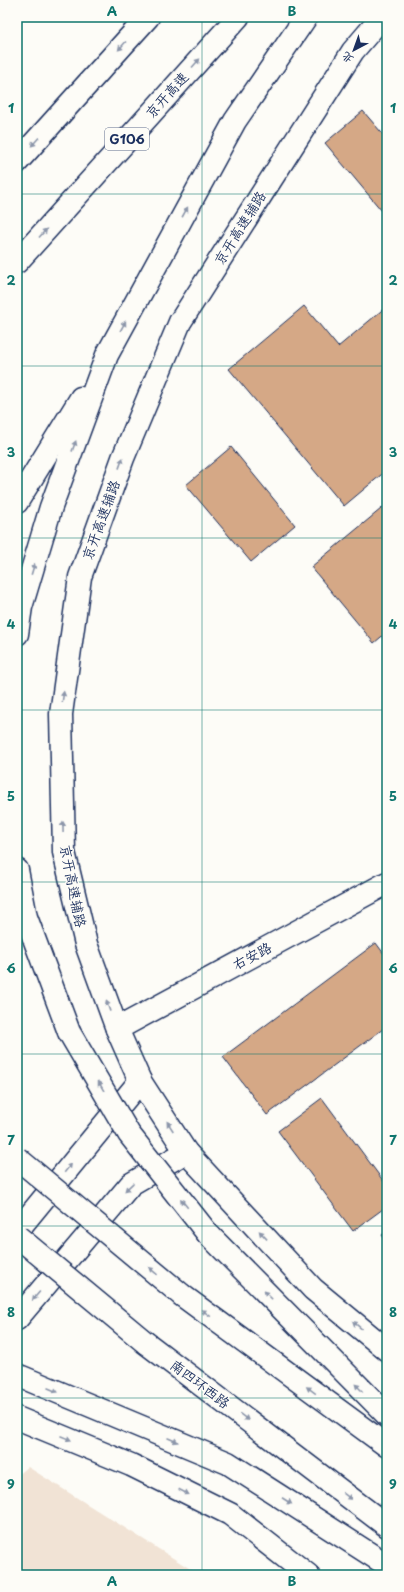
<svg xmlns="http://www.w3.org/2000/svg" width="404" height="1592" viewBox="0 0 404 1592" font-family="'Playpen Sans','LXGW WenKai TC',sans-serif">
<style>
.built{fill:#f1e3d5}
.building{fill:#d5a886;stroke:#1b2f5e}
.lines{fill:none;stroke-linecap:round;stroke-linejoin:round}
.minor-casing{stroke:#1b2f5e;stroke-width:25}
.tertiary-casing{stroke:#1b2f5e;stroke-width:25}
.secondary-casing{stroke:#1b2f5e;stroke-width:25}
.trunk-casing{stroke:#1b2f5e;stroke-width:25}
.motorway-casing{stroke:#1b2f5e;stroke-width:25}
.minor{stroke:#fdfcf7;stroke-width:22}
.tertiary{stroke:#fdfcf7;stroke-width:22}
.secondary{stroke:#fdfcf7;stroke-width:22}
.trunk{stroke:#fdfcf7;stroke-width:22}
.motorway{stroke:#fdfcf7;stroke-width:22}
.trunk-bridge-casing{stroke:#1b2f5e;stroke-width:25;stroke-linecap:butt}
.motorway-bridge-casing{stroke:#1b2f5e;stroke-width:25;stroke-linecap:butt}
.trunk-bridge{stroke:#fdfcf7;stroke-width:22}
.motorway-bridge{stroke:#fdfcf7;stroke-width:22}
.oneway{fill:#8c96aa}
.grid{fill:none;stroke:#0f766e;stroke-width:1;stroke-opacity:0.55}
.labels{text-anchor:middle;stroke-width:3;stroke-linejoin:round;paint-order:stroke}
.shield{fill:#fdfcf7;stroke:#5f6c8c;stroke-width:1}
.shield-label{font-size:13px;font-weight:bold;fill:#1b2f5e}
.street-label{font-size:14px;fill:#1b2f5e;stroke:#fdfcf7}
.neatline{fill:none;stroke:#0f766e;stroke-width:1.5}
.grid-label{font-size:13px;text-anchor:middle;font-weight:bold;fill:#0f766e}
</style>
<rect width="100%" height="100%" fill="#fdfcf7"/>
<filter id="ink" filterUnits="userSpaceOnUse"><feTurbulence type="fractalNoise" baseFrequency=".025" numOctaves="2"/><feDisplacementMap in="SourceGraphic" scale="8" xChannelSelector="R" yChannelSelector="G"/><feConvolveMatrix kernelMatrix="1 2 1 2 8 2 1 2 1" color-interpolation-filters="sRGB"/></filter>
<g filter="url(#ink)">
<path class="built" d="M28,1467L200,1575H17V1476Z"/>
<g class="building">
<path d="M363,111L387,139V217L325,143Z"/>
<path d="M304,306L338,347L387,306V470L344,506L229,369Z"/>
<path d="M231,447L295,525L251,562L186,485Z"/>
<path d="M387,504V632L374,643L311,567Z"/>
<path d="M376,943L387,958V1026L267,1115L223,1057Z"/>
<path d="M322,1098L387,1186V1206L353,1231L278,1131Z"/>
<path d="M387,1230V1242L382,1235Z"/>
</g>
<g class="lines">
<g class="minor-casing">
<path id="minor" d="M117,1029L387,883"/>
</g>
<g class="tertiary-casing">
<g id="tertiary">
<path d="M17,1319L131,1184L186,1152"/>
<path d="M17,1418L131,1465L230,1514L308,1575"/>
</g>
</g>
<g class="secondary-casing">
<g id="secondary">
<path d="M382,17L353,51L180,322L123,458L80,577L61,714L64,852L86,944L117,1029L140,1081L186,1152L313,1289L387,1350"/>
<path d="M17,1231L140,1081"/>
</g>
</g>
<g class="trunk-casing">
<g id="trunk">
<path d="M183,1296L387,1446"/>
<path d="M146,1343L387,1526"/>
</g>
</g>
<g class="motorway-casing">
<g id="motorway">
<path d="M17,162L148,17"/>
<path d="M17,262L238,17"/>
<path d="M17,502L81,398"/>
<path d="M17,634L21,607L51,507L107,355L235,121L306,17"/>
<path d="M17,870L26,917L69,1032"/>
<path d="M208,1234L387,1415"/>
<path d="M17,1375L228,1463L387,1565"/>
</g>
</g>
<use href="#minor" class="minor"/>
<use href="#tertiary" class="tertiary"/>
<use href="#secondary" class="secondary"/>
<use href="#trunk" class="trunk"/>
<use href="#motorway" class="motorway"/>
<g class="trunk-bridge-casing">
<g id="trunk-bridge">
<path d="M17,1158L183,1296"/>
<path d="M17,1236L146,1343"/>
</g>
</g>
<g class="motorway-bridge-casing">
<path id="motorway-bridge" d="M69,1032L129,1134L208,1234"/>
</g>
<use href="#trunk-bridge" class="trunk-bridge"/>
<use href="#motorway-bridge" class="motorway-bridge"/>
</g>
<defs><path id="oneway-solid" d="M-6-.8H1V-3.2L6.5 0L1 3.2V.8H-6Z"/></defs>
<g class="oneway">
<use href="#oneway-solid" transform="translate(122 46) rotate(132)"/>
<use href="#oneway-solid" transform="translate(196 63) rotate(-48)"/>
<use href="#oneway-solid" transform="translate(35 142) rotate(132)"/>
<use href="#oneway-solid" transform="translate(185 212) rotate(-61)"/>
<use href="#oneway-solid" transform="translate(43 233) rotate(-48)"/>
<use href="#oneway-solid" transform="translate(123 326) rotate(-61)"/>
<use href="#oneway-solid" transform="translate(74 446) rotate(-70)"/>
<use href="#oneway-solid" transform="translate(121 463) rotate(-70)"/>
<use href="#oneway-solid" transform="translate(33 569) rotate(-73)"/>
<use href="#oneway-solid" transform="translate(63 697) rotate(-82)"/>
<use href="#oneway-solid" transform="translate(63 827) rotate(-91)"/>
<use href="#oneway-solid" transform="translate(108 1006) rotate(-110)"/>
<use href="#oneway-solid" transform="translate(101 1086) rotate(-120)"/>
<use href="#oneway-solid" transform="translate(170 1126) rotate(-123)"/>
<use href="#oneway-solid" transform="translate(68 1168) rotate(-51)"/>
<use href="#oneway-solid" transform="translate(129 1187) rotate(136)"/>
<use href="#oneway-solid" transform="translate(184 1203) rotate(-128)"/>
<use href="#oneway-solid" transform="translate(263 1235) rotate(-133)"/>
<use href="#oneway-solid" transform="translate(153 1271) rotate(-140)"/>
<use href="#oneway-solid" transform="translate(268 1295) rotate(-134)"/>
<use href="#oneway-solid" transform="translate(36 1296) rotate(130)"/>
<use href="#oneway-solid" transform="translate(206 1313) rotate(-144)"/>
<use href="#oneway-solid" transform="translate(357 1325) rotate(-140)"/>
<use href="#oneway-solid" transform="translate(359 1388) rotate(-135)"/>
<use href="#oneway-solid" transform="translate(53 1390) rotate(23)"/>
<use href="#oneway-solid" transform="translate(311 1390) rotate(-144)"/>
<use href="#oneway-solid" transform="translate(244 1417) rotate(37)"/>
<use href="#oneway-solid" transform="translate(66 1438) rotate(22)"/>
<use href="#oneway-solid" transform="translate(173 1440) rotate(23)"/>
<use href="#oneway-solid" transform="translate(184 1492) rotate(27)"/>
<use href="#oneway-solid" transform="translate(347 1496) rotate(37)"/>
<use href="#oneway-solid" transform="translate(287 1501) rotate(33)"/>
</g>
</g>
<path class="grid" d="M202,17V1575M17,194H387M17,366H387M17,538H387M17,710H387M17,882H387M17,1054H387M17,1226H387M17,1398H387"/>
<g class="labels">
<rect class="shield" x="105" y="128" width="44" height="22" rx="3"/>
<g class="shield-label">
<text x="127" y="144">G106</text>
</g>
<g class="street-label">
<text transform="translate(167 95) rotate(-48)" y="5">京开高速</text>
<text transform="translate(240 228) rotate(-58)" y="5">京开高速辅路</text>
<text transform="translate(101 520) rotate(-70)" y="5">京开高速辅路</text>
<text transform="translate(73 886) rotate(79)" y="5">京开高速辅路</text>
<text transform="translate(252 956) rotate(-28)" y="5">右安路</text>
<text transform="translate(200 1384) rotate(37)" y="5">南四环西路</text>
</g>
</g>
<rect width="404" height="1592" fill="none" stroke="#fdfcf7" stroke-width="44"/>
<g transform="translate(354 50) rotate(221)" stroke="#fdfcf7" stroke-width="3" paint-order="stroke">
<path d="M0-3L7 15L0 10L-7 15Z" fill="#1b2f5e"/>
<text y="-6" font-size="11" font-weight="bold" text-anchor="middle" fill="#1b2f5e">北</text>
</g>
<rect x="22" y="22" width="360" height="1548" class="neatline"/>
<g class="grid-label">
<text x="112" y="16">A</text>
<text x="292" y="16">B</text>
<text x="11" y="113">1</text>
<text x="393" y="113">1</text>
<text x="11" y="285">2</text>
<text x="393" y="285">2</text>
<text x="11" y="457">3</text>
<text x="393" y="457">3</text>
<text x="11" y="629">4</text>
<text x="393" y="629">4</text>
<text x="11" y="801">5</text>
<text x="393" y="801">5</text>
<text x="11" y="973">6</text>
<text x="393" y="973">6</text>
<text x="11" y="1145">7</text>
<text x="393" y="1145">7</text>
<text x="11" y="1317">8</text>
<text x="393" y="1317">8</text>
<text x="11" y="1489">9</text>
<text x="393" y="1489">9</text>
<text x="112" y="1586">A</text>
<text x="292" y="1586">B</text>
</g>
</svg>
